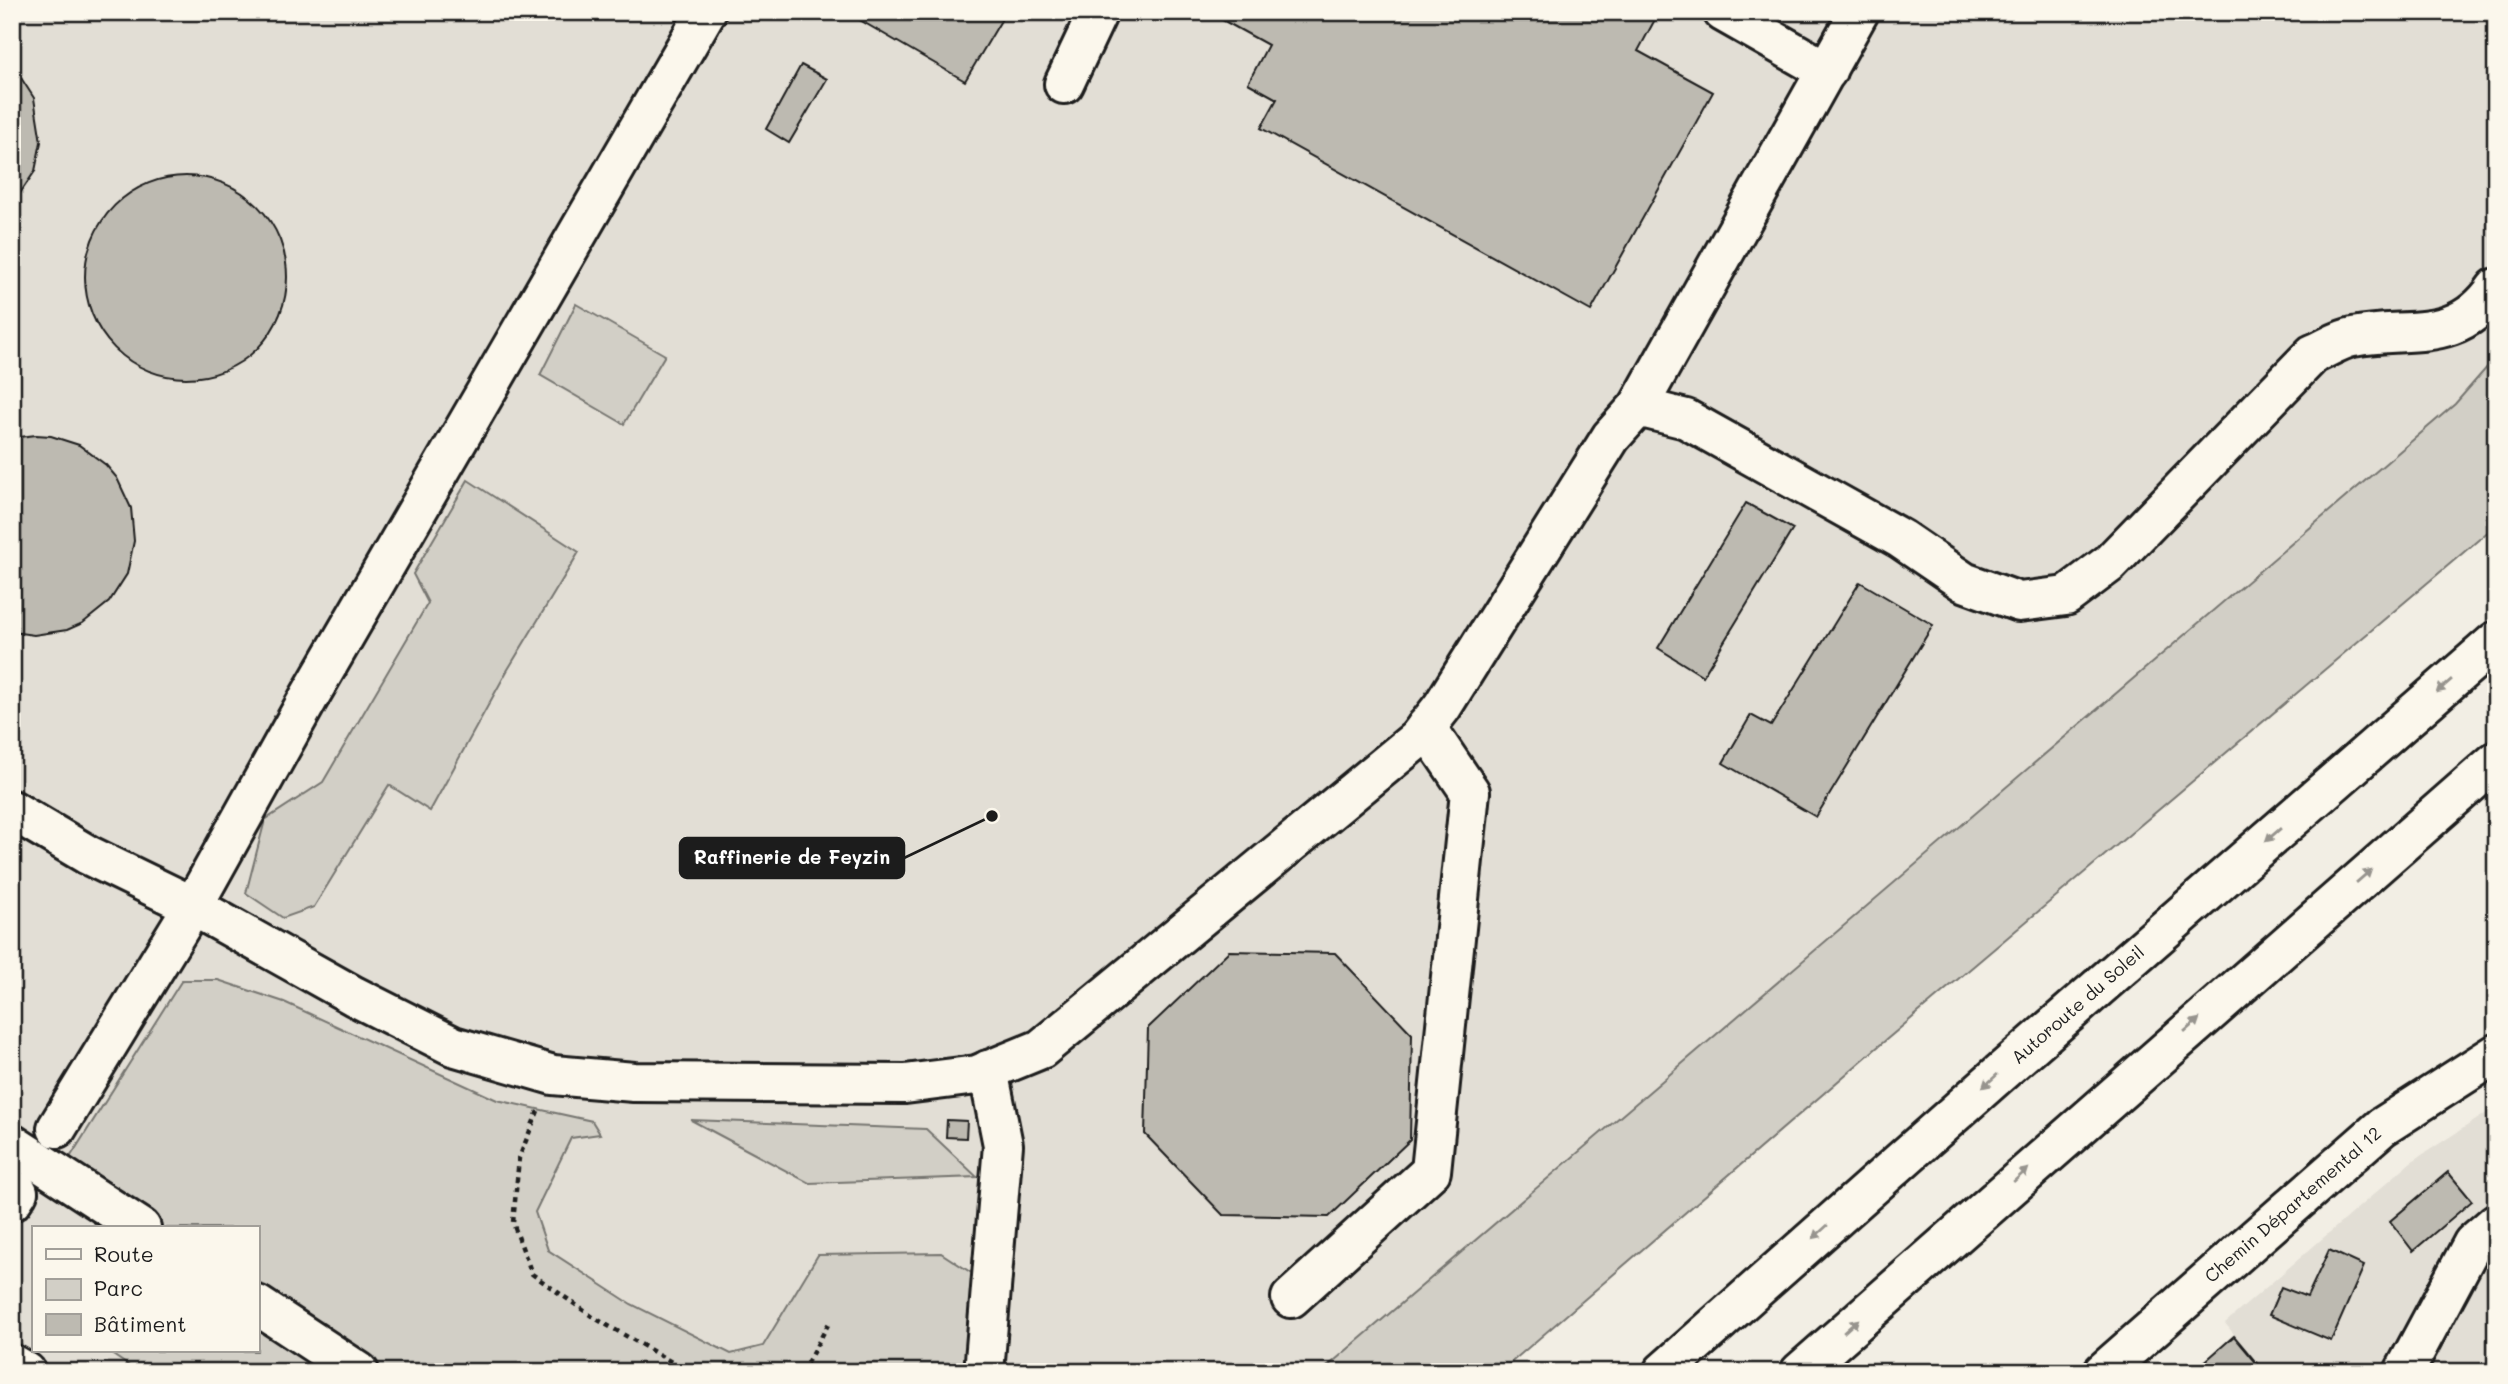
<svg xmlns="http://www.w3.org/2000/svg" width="2508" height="1384" viewBox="0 0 2508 1384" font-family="Mali,sans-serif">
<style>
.built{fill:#e2ded5;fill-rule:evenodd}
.green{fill:#d2cfc6;stroke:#777671;stroke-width:2}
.building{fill:#bdbab1;stroke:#1c1c1c;stroke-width:2}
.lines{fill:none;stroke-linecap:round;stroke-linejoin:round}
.minor-casing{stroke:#1c1c1c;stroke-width:44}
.major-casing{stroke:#1c1c1c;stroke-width:44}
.highway-casing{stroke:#1c1c1c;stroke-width:44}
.path{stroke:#1c1c1c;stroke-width:4.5;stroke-dasharray:5 5;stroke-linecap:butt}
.minor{stroke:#fbf7ec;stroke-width:38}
.major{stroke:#fbf7ec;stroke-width:38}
.highway{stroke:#fbf7ec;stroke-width:38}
.oneway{fill:#97948e}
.labels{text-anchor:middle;stroke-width:6;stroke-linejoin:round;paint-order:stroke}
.street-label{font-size:18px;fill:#1c1c1c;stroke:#fbf7ec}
.leader{fill:none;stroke:#1c1c1c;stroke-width:2.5}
.callout-dot{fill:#1c1c1c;stroke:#fbf7ec;stroke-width:2.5}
.callout{fill:#1c1c1c;stroke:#1c1c1c;stroke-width:2.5}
.callout-label{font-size:19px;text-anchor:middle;font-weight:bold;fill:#fff}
</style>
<rect width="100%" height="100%" fill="#f2eee4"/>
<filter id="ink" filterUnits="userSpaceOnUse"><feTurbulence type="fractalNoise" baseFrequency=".0143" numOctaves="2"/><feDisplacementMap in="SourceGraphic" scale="14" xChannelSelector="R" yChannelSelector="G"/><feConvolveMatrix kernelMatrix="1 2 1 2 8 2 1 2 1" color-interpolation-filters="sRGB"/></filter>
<g filter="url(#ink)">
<g class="built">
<path d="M12,12H2496V372L1321,1372H12ZM33,1228H257V1351H33Z"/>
<path d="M2496,1107V1363L2461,1372H2264L2225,1323L2411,1162Z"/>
</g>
<g class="green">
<path d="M576,304L665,355L624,424L540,375Z"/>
<path d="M2496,357V525L1880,1045L1500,1372H1321L2455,404Z"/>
<path d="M468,480L579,552L507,671L430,811L389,785L314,907L283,918L246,893L265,820L323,782L428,603L413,574Z"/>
<path d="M182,980H218L284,1002L497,1100L592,1121L600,1134L571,1138L535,1212L548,1250L631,1304L731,1354L763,1346L818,1255L941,1253L984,1281L969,1372H138L107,1351H257V1228H120L136,1199L69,1159Z"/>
<path d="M691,1120L926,1129L977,1177L809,1183Z"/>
</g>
<g class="building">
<path d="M846,12H1006L965,81Z"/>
<path d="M1208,12H1659L1638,51L1713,92L1591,311L1261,128L1277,99L1248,83L1268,45Z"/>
<path d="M12,64L34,98L41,142L35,171L12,205Z"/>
<path d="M801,65L827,79L789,143L766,129Z"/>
<circle cx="186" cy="277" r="101"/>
<path d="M36,435L51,436L79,445L106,465L117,478L131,508L134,541L127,574L109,602L83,623L67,630L34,635L12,632V438Z"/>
<path d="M1746,503L1793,529L1703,676L1658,648Z"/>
<path d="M1860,582L1933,625L1816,817L1723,763L1751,715L1771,726Z"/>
<path d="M1229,951L1335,953L1412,1034L1410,1140L1329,1217L1223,1215L1145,1134L1148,1028Z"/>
<path d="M947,1120L967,1121L966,1138L946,1137Z"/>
<path d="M2448,1172L2472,1201L2413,1251L2390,1221Z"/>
<path d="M2329,1250L2364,1266L2331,1341L2269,1315L2281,1287L2307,1297Z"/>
<path d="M2234,1336L2264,1372H2193Z"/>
</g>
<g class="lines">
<g class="minor-casing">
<g id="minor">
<path d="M1723,12L1827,71"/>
<path d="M1064,84L1098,12"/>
<path d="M1638,407L1859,12"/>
<path d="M12,810L88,855L193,906L354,996L453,1046L553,1075L634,1082L905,1084L977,1075L1041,1049L1417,739L1442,707L1611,437L1638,407L1686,419L1901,539L1964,582L2019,602L2066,596L2110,563L2313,354C2326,349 2340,339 2353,337C2410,326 2457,345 2496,288"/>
<path d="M57,1128L193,906L308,699L706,12"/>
<path d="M12,1144L141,1228"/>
<path d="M12,1201L18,1192"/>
<path d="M1291,1298L1431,1171L1470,792L1426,727"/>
<path d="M257,1305L359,1372"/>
<path d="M12,1364L26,1372"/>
<path d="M984,1372L1003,1145L988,1070"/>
<path d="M2404,1372L2473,1243L2496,1223"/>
</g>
</g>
<g class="major-casing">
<path id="major" d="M2103,1372L2382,1127L2496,1054"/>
</g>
<g class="highway-casing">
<g id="highway">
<path d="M1663,1372L1999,1074L2496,641"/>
<path d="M1800,1372L2496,761"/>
</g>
</g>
<g class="path">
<path d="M538,1111L519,1158L513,1223L532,1274L593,1317L689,1372"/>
<path d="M802,1372L829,1323"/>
</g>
<use href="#minor" class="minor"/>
<use href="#major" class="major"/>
<use href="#highway" class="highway"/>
</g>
<defs><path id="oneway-solid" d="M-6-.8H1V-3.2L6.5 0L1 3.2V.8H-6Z" transform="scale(1.75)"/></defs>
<g class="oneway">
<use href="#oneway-solid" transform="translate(2444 686) rotate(139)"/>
<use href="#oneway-solid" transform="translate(2273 835) rotate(139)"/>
<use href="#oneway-solid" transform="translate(2364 876) rotate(-41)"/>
<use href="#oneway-solid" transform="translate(2192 1025) rotate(-41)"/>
<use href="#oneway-solid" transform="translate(1990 1081) rotate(138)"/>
<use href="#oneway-solid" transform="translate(2021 1175) rotate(-42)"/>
<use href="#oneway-solid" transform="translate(1820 1232) rotate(138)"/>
<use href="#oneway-solid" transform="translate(1851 1326) rotate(-42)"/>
</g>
</g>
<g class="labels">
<g class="street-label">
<text transform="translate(2078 1005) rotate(-41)" y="6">Autoroute du Soleil</text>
<text transform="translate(2293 1205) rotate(-41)" y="6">Chemin Départemental 12</text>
</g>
</g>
<path class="leader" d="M992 816L904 858"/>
<circle class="callout-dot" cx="992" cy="816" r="7"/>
<rect class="callout" x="680" y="838" width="224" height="40" rx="7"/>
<g class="callout-label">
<text x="792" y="864">Raffinerie de Feyzin</text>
</g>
<rect width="2508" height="1384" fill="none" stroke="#fbf7ec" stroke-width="42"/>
<rect x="21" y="21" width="2466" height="1342" fill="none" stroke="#1c1c1c" stroke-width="2.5" filter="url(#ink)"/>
<rect x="32" y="1226" width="228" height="126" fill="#fbf7ec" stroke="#a29f99" stroke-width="2"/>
<rect x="46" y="1249" width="35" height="10" fill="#fbf7ec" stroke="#a29f99" stroke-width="2"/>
<text x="94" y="1262" font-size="21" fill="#1c1c1c">Route</text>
<rect x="46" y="1279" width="35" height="21" fill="#d2cfc6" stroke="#a29f99" stroke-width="2"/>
<text x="94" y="1296" font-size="21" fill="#1c1c1c">Parc</text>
<rect x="46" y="1314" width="35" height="21" fill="#bdbab1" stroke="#a29f99" stroke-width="2"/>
<text x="94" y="1332" font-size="21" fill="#1c1c1c">Bâtiment</text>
</svg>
